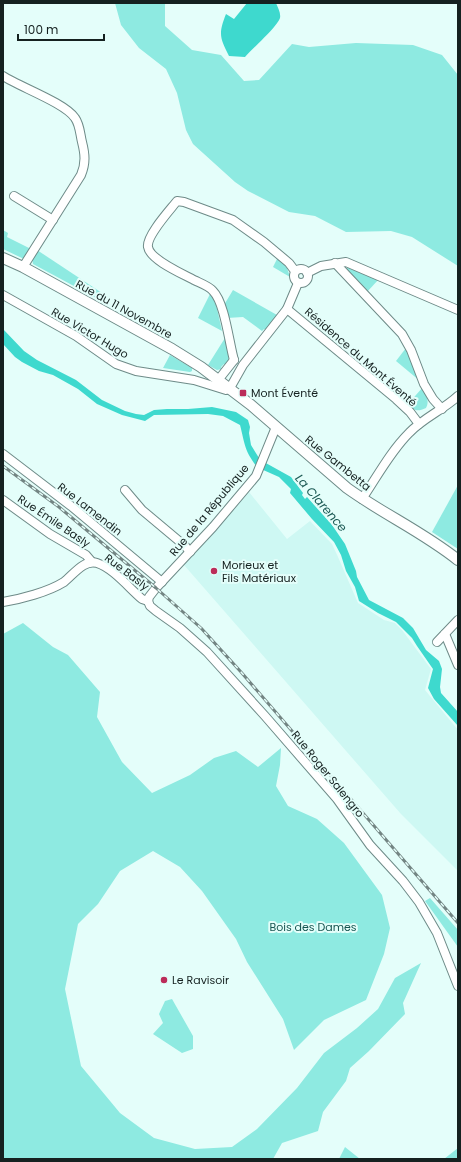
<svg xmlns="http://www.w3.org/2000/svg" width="461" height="1162" viewBox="0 0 461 1162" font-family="Poppins,sans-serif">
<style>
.built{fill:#cef8f3}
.green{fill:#8eeae1}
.water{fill:#3ed9ce}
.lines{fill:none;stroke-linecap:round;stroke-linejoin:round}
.minor-casing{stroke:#6e8b88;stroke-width:10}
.major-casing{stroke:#6e8b88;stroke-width:12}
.minor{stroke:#fff;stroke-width:8}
.major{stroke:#fff;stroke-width:10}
.rail-casing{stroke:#738583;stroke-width:3}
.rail{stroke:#e4fefa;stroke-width:1.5;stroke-dasharray:4.5;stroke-linecap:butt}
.poi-dot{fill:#bb2c59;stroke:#e4fefa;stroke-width:1.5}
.labels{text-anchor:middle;stroke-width:4;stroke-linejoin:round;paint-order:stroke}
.street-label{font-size:11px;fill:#152120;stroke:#e4fefa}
.poi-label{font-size:11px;fill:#152120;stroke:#e4fefa;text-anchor:start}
.park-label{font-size:11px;fill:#165551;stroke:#e4fefa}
.water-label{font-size:12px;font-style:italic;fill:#1e5b56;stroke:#e4fefa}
</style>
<rect width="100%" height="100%" fill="#e4fefa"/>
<path class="built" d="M249,492L287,539L310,521L332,544L338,557L358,603L384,620L395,623L402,630L431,669L425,690L458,730V871L401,814L184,565Z"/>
<g class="green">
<path d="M115,3H165V26L192,50L221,55L244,81L259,80L292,44L309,47L356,43L413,45L442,55L458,75V266L412,237L391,231L346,232L315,216L289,212L248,191L235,182L193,144L186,130L177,93L166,69L139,48L121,25Z"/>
<path d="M3,230L8,233L7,237L31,249L24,259L3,249Z"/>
<path d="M37,250L102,293L98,299L33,264L32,258Z"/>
<path d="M278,257L287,268L290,277L273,267Z"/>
<path d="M347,266L379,279L367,292L347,270Z"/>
<path d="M233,290L277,315L266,330L264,329L262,331L243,317L227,318L224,305Z"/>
<path d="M210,294L216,304L222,331L198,318Z"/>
<path d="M225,338C227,347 231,357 227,365L224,364L221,367L222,369L217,370L208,365Z"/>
<path d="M406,348L420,381L396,361Z"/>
<path d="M170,355L192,368V371L190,372L163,368Z"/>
<path d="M423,387C426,394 430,401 426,408C417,412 415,411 408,404Z"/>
<path d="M458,485V549L432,532Z"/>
<path d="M23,623L53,647L68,655L100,692L97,717L122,762L152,793L190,775L214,758L236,751L258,767L281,748L280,765L276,786L288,806L317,819L344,843L382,895L390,928L384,954L366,1000L324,1020L294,1050L283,1019L247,962L236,939L202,891L180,867L153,851L120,871L98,904L78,924L65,989L81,1066L120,1113L154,1138L195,1149L232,1147L257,1129L297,1088L324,1053L357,1028L378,1009L395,978L421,963L403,1003L405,1014L369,1051L350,1068L346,1081L323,1112L318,1131L282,1143L273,1159H3V634Z"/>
<path d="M430,898L458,930V947L425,901Z"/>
<path d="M172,999L193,1036V1049L182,1053L153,1034L163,1023L159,1014L165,1001Z"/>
<path d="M345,1147L360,1159H339Z"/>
<path d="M458,1148V1159H444Z"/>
</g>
<g class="water">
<path d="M247,3H276C278,8 281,13 280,18C277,27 252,49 245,57L229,56C220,38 218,34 226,14L234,19Z"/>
<path d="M3,329L24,351L37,360L76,380L102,400L125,411L136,414L144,415L154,410L167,409H188L212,407L236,412L248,420L250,427L249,433L251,445L259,458L257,467C244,450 245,444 240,425L223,416L208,414L154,415L145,421L122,415L97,404L78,389L53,375L39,371L22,362L15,357L3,344Z"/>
<path d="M264,462L291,477L303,493L302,495L305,499L307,497L332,525L345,544L356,571L357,577L369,600L403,618L413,628L426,650L439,661L442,669L440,687L441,693L458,712V726L434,699L428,688L433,669L417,646L412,638L396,622L378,613L359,601L355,587L346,571L341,555L334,542L312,519L290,493L291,489L279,477L261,469Z"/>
</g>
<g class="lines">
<g class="minor-casing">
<g id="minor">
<path d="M3,76C20,87 65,103 75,118C80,125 80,134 82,142C85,154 86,163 81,175L23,267"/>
<path d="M14,196L53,220"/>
<path d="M335,263L402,334L411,350L424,384L433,399L442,409"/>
<circle cx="301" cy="276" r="7"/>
<path d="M307,273L321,266L346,262L458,310"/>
<path d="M3,295L76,336L116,364L136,371L194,380L226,390L230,388L243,365L287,309L298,283"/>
<path d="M287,309L396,399L410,412L419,424"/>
<path d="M234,360C229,343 225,303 213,291C209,286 200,283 194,280C183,274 150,260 148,247C146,236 170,210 177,201L184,202L233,220L264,242L289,263L295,271"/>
<path d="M219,379L234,360"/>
<path d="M3,454L71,506L162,582"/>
<path d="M125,490L142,510L185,546L190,552"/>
<path d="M362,499C377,477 390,452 409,433C423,418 443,410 458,396"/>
<path d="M3,500L50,534L86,555L92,562"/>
<path d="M148,601L150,606L156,611L180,628L207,652L265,716L337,799L370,845L403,881L419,902L437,933L458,986"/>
<path d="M148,601L149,597L156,588L213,527L256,476L276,427"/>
<path d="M3,602C21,599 48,592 64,582C73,575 84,559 97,563C113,568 129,588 142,599L148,601"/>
<path d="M445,634L458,665"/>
<path d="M437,642L458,620"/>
</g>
</g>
<g class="major-casing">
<path id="major" d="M3,258L23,267L172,349L201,367L251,405L347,488C383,514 423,532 458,560"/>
</g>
<use href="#minor" class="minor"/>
<use href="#major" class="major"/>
<g class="rail-casing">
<path id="rail" d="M3,466L59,507L156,588L201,628L241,672L458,923"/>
</g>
<use href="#rail" class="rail"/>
</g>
<g class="poi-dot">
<rect x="239" y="389" width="8" height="8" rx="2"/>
<circle cx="214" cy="571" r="4"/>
<circle cx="164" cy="980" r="4"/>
</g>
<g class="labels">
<g class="street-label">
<text transform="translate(124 309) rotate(29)" y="4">Rue du 11 Novembre</text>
<text transform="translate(90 333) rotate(31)" y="4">Rue Victor Hugo</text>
<text transform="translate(361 357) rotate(41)" y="4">Résidence du Mont Éventé</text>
<text transform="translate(338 463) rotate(39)" y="4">Rue Gambetta</text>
<text transform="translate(90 509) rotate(38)" y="4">Rue Lamendin</text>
<text transform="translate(209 510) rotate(-50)" y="4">Rue de la République</text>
<text transform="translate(54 521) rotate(34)" y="4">Rue Émile Basly</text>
<text transform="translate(127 572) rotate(37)" y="4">Rue Basly</text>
<text transform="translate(328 774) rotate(51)" y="4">Rue Roger Salengro</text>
</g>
<g class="poi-label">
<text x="251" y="397">Mont Éventé</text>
<text x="222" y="569">Morieux et<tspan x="222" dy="13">Fils Matériaux</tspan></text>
<text x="172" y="984">Le Ravisoir</text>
</g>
<g class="park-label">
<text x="313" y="931">Bois des Dames</text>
</g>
<g class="water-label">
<text transform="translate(321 503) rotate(49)" y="4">La Clarence</text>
</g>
</g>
<rect width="461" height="1162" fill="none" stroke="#152120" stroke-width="8"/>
<path d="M18 34v6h86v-6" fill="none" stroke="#152120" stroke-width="2"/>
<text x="24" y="34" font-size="12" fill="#152120" stroke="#e4fefa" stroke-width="3" paint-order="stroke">100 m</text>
</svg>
